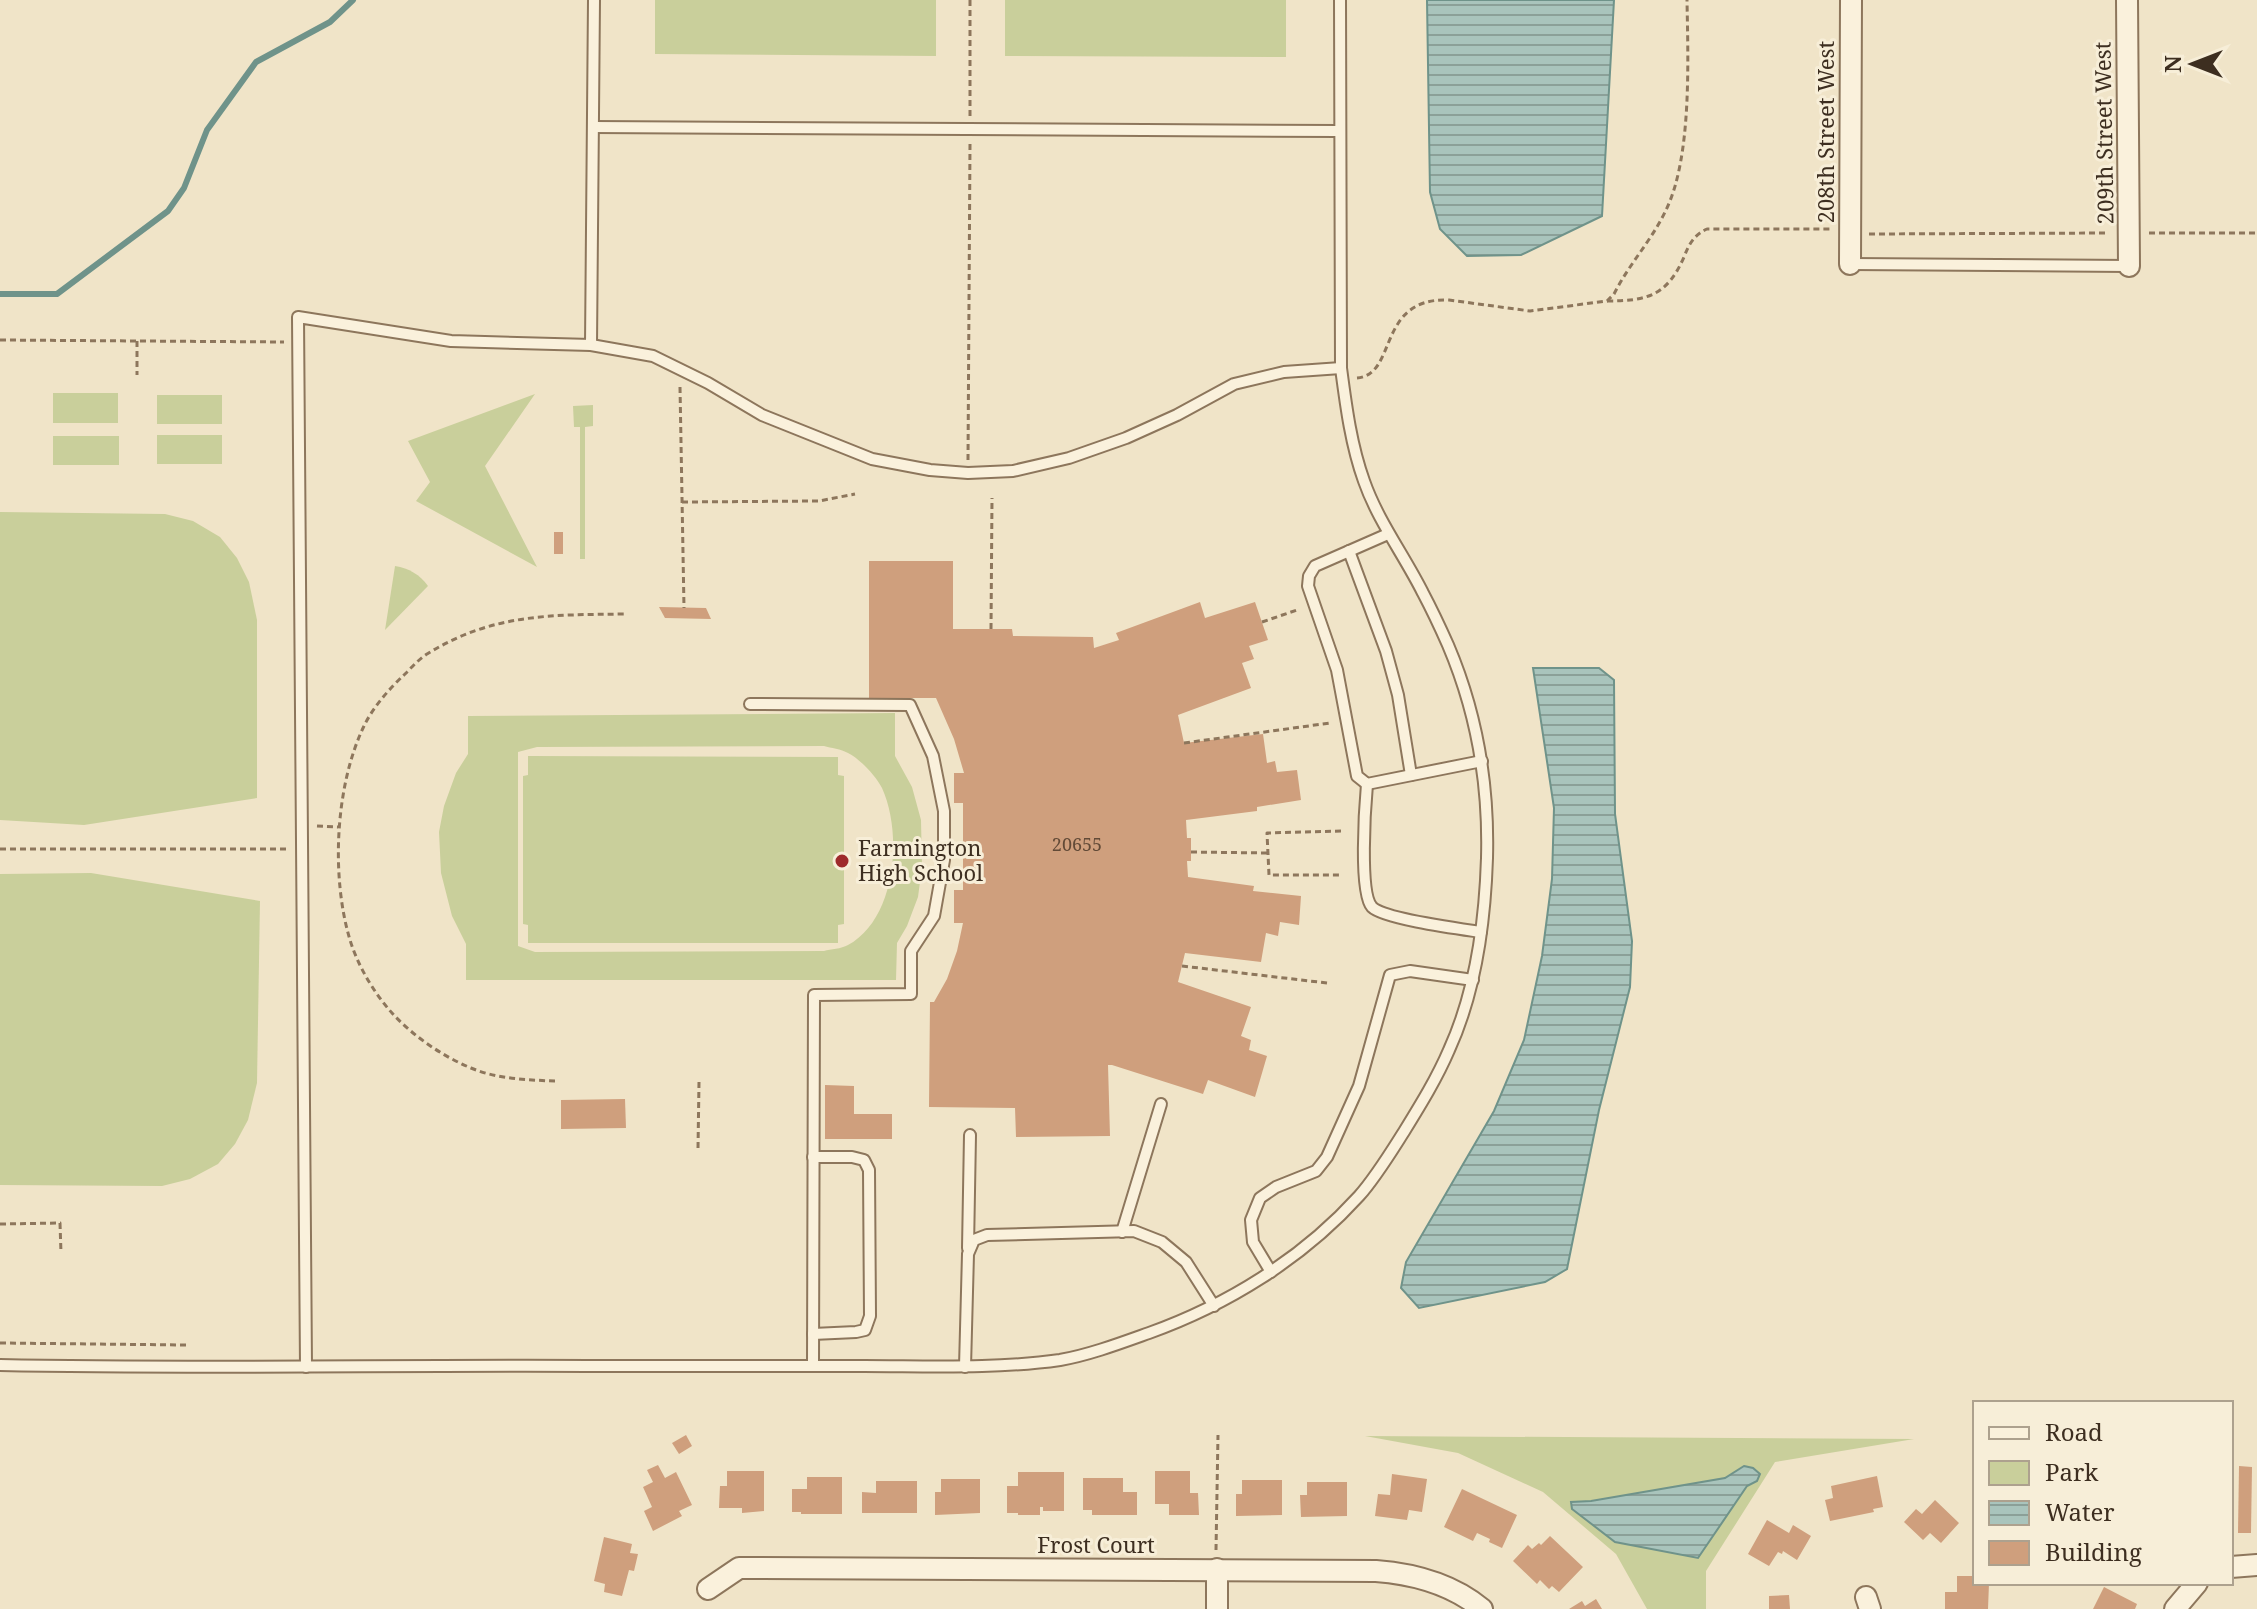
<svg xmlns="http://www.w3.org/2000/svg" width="2257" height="1609" viewBox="0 0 2257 1609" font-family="'Noto Serif',serif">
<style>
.green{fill:#c9cf9b;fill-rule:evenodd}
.water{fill:url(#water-rules);stroke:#6f938a;stroke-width:2}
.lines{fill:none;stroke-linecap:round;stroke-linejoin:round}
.stream{stroke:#6f938a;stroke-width:6}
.building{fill:#cf9f7d}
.service-casing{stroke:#8d765c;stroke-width:14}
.minor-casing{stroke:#8d765c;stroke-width:24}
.path{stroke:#8d765c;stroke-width:3;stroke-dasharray:6 4;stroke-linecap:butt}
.service{stroke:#faf1dc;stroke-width:10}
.minor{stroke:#faf1dc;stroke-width:20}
.poi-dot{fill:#9e2a2b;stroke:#f7eed8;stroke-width:3}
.labels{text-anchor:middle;stroke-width:6;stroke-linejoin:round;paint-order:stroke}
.number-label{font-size:18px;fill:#624a37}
.street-label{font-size:22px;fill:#3d2e20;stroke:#f7eed8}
.poi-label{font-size:22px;fill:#3d2e20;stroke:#f7eed8;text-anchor:start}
</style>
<defs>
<pattern id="water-rules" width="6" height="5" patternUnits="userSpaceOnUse" patternTransform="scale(2)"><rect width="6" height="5" fill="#a9c4bc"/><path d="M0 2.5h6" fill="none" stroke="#8ba098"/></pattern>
</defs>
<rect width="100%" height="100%" fill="#f0e4c8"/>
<g class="green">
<path d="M655,0H936V56L655,54Z"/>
<path d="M1005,0H1286V57L1005,56Z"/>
<path d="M118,393V423H53V393Z"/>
<path d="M535,394L485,466L537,567L416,501L430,482L408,441Z"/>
<rect x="157" y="395" width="65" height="29"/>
<path d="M593,405V426L585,427V559H580V427H574L573,406Z"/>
<rect x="157" y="435" width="65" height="29"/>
<rect x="53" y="436" width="66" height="29"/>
<path d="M0,512L165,514L193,521L220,537L237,558L249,582L257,620V798L84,825L0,820Z"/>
<path d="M395,566C409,568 420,575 428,586L385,630Z"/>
<path d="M895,713V756L912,787L921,820L922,867L918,897L907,926L897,943L896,980H466V944L452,916L441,873L439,832L444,806L456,773L468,754V716ZM824,746C831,748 841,749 848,753C860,759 876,776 882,788C903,834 896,919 848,945C841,949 831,949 824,951L535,952L518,946V752L537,747Z"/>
<path d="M528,756L838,757V775L844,776V924L838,925V943H528V925L523,924V776L528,775Z"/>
<path d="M91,873L260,901L257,1083L248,1120L235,1144L218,1164L190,1179L162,1186L0,1185V874Z"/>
<path d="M1365,1436L1914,1439L1775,1462L1706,1571V1609H1647L1616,1554L1543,1492L1458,1453ZM1737,1472L1757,1481L1747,1486L1723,1521L1615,1542L1572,1509V1502L1591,1501L1725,1478Z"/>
</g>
<g class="water">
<path d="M1427,0H1614L1602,216L1521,255L1467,256L1440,229L1430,192Z"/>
<path d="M1533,668H1599L1614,680L1615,814L1632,941L1630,987L1599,1110L1567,1269L1545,1282L1419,1308L1401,1288L1406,1262L1494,1111L1524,1040L1542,956L1552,879L1554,808Z"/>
<path d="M1744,1466L1753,1468L1760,1474L1757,1481L1747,1486L1698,1558L1615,1542L1572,1509L1571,1502L1591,1501L1725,1478Z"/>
</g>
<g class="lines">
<path class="stream" d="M0,294H57L168,211L184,188L207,130L256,62L330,22L353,0"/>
</g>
<g class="building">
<rect x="554" y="532" width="9" height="22"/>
<path d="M869,561H953V629H1012L1013,636L1093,637L1094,648L1119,640L1116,633L1200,602L1205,618L1255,602L1268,640L1249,646L1254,659L1242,663L1251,688L1178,715L1184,743L1263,734L1267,763L1275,761L1277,772L1297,770L1301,800L1257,807V811L1186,820L1187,838H1191V861H1187L1188,877L1254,886L1253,891L1301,896L1299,925L1280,922L1278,936L1266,933L1261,962L1185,953L1178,982L1251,1007L1241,1036L1251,1040L1249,1050L1267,1056L1255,1097L1208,1080L1203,1094L1112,1065H1108L1110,1136L1016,1137L1015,1108L929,1107L930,1002H934L947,979L957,951L963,923H954V890H963V803H954V773H964L954,739L936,698H869Z"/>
<path d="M659,607L706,608L711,619L665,618Z"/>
<path d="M825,1085L854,1086V1114H892V1139H825Z"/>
<path d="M625,1099L626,1128L561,1129V1100Z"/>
<path d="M686,1435L692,1446L679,1454L672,1443Z"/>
<path d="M658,1465L665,1478L676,1472L692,1505L679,1511L682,1516L653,1531L644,1511L652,1507L643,1487L653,1482L647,1470Z"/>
<path d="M2239,1466L2252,1467L2251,1533H2238Z"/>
<path d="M727,1471H764V1511L742,1513V1508H719L720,1486H727Z"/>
<path d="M1155,1471H1190V1493H1198L1199,1515H1169V1504H1155Z"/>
<path d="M1018,1472H1064V1511H1043V1507H1040V1515H1018V1513H1007V1486H1018Z"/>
<path d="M1392,1474L1427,1479L1422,1512L1409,1510L1407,1520L1375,1516L1378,1494L1390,1495Z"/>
<path d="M1877,1476L1883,1507L1873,1509L1874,1512L1830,1521L1825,1500L1833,1498L1831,1486Z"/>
<path d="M807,1477H842V1514H801V1512H792V1489H807Z"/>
<path d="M1083,1478H1123V1492H1137V1515H1092V1510H1083Z"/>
<path d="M941,1479H980V1513L935,1515V1492H941Z"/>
<path d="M1242,1480H1282V1515L1236,1516V1494H1242Z"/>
<path d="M876,1481H917V1513H862V1492L876,1493Z"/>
<path d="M1307,1482H1347V1516L1301,1517L1300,1495H1307Z"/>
<path d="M1462,1489L1517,1515L1502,1548L1489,1542L1490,1539L1477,1533L1473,1541L1444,1527Z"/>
<path d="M1935,1500L1959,1523L1941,1543L1930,1533L1923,1540L1904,1522L1916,1509L1922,1514Z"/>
<path d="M1767,1520L1789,1533L1793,1525L1811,1536L1797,1560L1783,1551L1782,1554L1778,1552L1769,1566L1748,1554Z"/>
<path d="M1550,1536L1583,1567L1559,1592L1552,1586L1549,1589L1540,1580L1537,1584L1513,1561L1528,1545L1532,1549L1539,1543L1541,1545Z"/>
<path d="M604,1537L632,1544L630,1553L638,1554L634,1571L629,1570L622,1596L604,1592L605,1584L594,1581Z"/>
<path d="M1957,1576H1975V1583H1989L1988,1609H1945V1592H1957Z"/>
<path d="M2104,1587L2137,1604L2135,1609H2093Z"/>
<path d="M1789,1595L1790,1609H1769V1596Z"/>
<path d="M1596,1599L1602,1609H1569L1582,1601L1585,1606Z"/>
</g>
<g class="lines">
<g class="service-casing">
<g id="service">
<path d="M593,127L1339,131"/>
<path d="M1850,264L2129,266"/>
<path d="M591,345L653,356L708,383L762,415L872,459L930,470L968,473L1013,471L1069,458L1126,438L1177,415L1234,384L1284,372L1341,368"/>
<path d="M1388,534L1315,566L1309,576L1308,586L1337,670L1357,776L1367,784L1482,761"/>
<path d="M1349,551L1386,651L1398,695L1411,775"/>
<path d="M750,704L910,705L933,756L944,811V860L934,916L911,951V994L814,995L813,1366"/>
<path d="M1367,784C1365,806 1359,893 1372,907C1384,919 1461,929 1481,932"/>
<path d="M813,1157H852L864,1160L869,1170L870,1316L865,1330L856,1332L813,1334"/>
<path d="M1122,1232L1161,1104"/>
<path d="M968,1248L970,1135"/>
<path d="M1271,1272L1253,1242L1251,1220L1260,1198L1276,1187L1316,1171L1327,1157L1359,1086L1390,975L1410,971L1473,980"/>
<path d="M0,1365C196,1369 392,1365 588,1366C680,1366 772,1366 864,1366C928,1366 997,1369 1060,1360C1089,1355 1121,1343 1149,1333C1227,1305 1302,1259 1359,1196C1376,1177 1391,1152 1405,1130C1421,1104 1437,1078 1449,1050C1476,991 1485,922 1487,858C1489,784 1477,713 1448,645C1440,627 1432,610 1423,593C1404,555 1378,521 1364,481C1351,445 1346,406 1341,368L1340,0"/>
<path d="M306,1367L298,317L451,341L591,345L594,0"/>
<path d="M965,1367L968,1254L974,1240L987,1235L1134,1231L1162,1242L1186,1262L1214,1306"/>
</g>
</g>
<g class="minor-casing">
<g id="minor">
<path d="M2127,0L2129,266"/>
<path d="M1850,264L1851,0"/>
<path d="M2231,1567L2257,1565"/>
<path d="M708,1589L739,1568L1376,1571C1415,1574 1452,1584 1482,1609"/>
<path d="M1866,1597L1870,1609"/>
<path d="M1217,1609V1569"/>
<path d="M2175,1609L2197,1583"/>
</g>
</g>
<g class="path">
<path d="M970,116V0"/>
<path d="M2149,233H2257"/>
<path d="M1869,234L2109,233"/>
<path d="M1607,301C1647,301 1667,296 1684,257C1689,244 1694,235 1707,229H1833"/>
<path d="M0,340L284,342"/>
<path d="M137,341V375"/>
<path d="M1357,378C1398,375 1376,297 1449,300L1530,311L1607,301L1614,294C1629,264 1652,240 1666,210C1692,157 1688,59 1687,0"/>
<path d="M680,387L684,608"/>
<path d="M968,460L970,144"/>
<path d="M682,502L819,501L855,494"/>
<path d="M1262,622L1297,610"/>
<path d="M991,629L992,498"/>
<path d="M1184,743L1330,723"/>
<path d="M317,826L338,827"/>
<path d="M1341,831L1267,833L1269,875H1341"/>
<path d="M0,849H286"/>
<path d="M1191,852L1268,853"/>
<path d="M1182,966L1327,983"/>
<path d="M555,1081C527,1080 497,1079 471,1068C442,1056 413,1036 392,1013C374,993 358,966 350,940C331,877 335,786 364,726C373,707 390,688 405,674C412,667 419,659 427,654C493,613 552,615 626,614"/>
<path d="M698,1148L699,1082"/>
<path d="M0,1224L60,1223L61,1253"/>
<path d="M0,1343L187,1345"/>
<path d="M1216,1550L1218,1435"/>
</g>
<use href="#service" class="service"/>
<use href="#minor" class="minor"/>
</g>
<circle class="poi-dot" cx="842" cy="861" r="8"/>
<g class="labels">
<g class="number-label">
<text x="1077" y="851">20655</text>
</g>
<g class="street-label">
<text transform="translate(1826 132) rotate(-90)" y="8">208th Street West</text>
<text transform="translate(2104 133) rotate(-91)" y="8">209th Street West</text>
<text x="1096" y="1553">Frost Court</text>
</g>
<g class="poi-label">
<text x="858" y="856">Farmington<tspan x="858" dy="25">High School</tspan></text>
</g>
</g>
<rect x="1973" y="1401" width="260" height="184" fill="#f7eed8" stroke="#ada18e" stroke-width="2"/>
<rect x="1989" y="1427" width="40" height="12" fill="#faf1dc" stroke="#ada18e" stroke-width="2"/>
<text x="2045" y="1441" font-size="24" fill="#3d2e20">Road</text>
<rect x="1989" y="1461" width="40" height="24" fill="#c9cf9b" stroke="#ada18e" stroke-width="2"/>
<text x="2045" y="1481" font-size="24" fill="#3d2e20">Park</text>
<rect x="1989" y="1501" width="40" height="24" fill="url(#water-rules)" stroke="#ada18e" stroke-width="2"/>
<text x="2045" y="1521" font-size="24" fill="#3d2e20">Water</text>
<rect x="1989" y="1541" width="40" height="24" fill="#cf9f7d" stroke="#ada18e" stroke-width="2"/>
<text x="2045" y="1561" font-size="24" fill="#3d2e20">Building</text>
<g transform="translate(2193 64) rotate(270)" stroke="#f7eed8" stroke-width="6" paint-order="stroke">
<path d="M0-6L14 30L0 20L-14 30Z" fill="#3d2e20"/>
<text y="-12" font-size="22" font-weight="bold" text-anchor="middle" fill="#3d2e20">N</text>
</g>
</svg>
